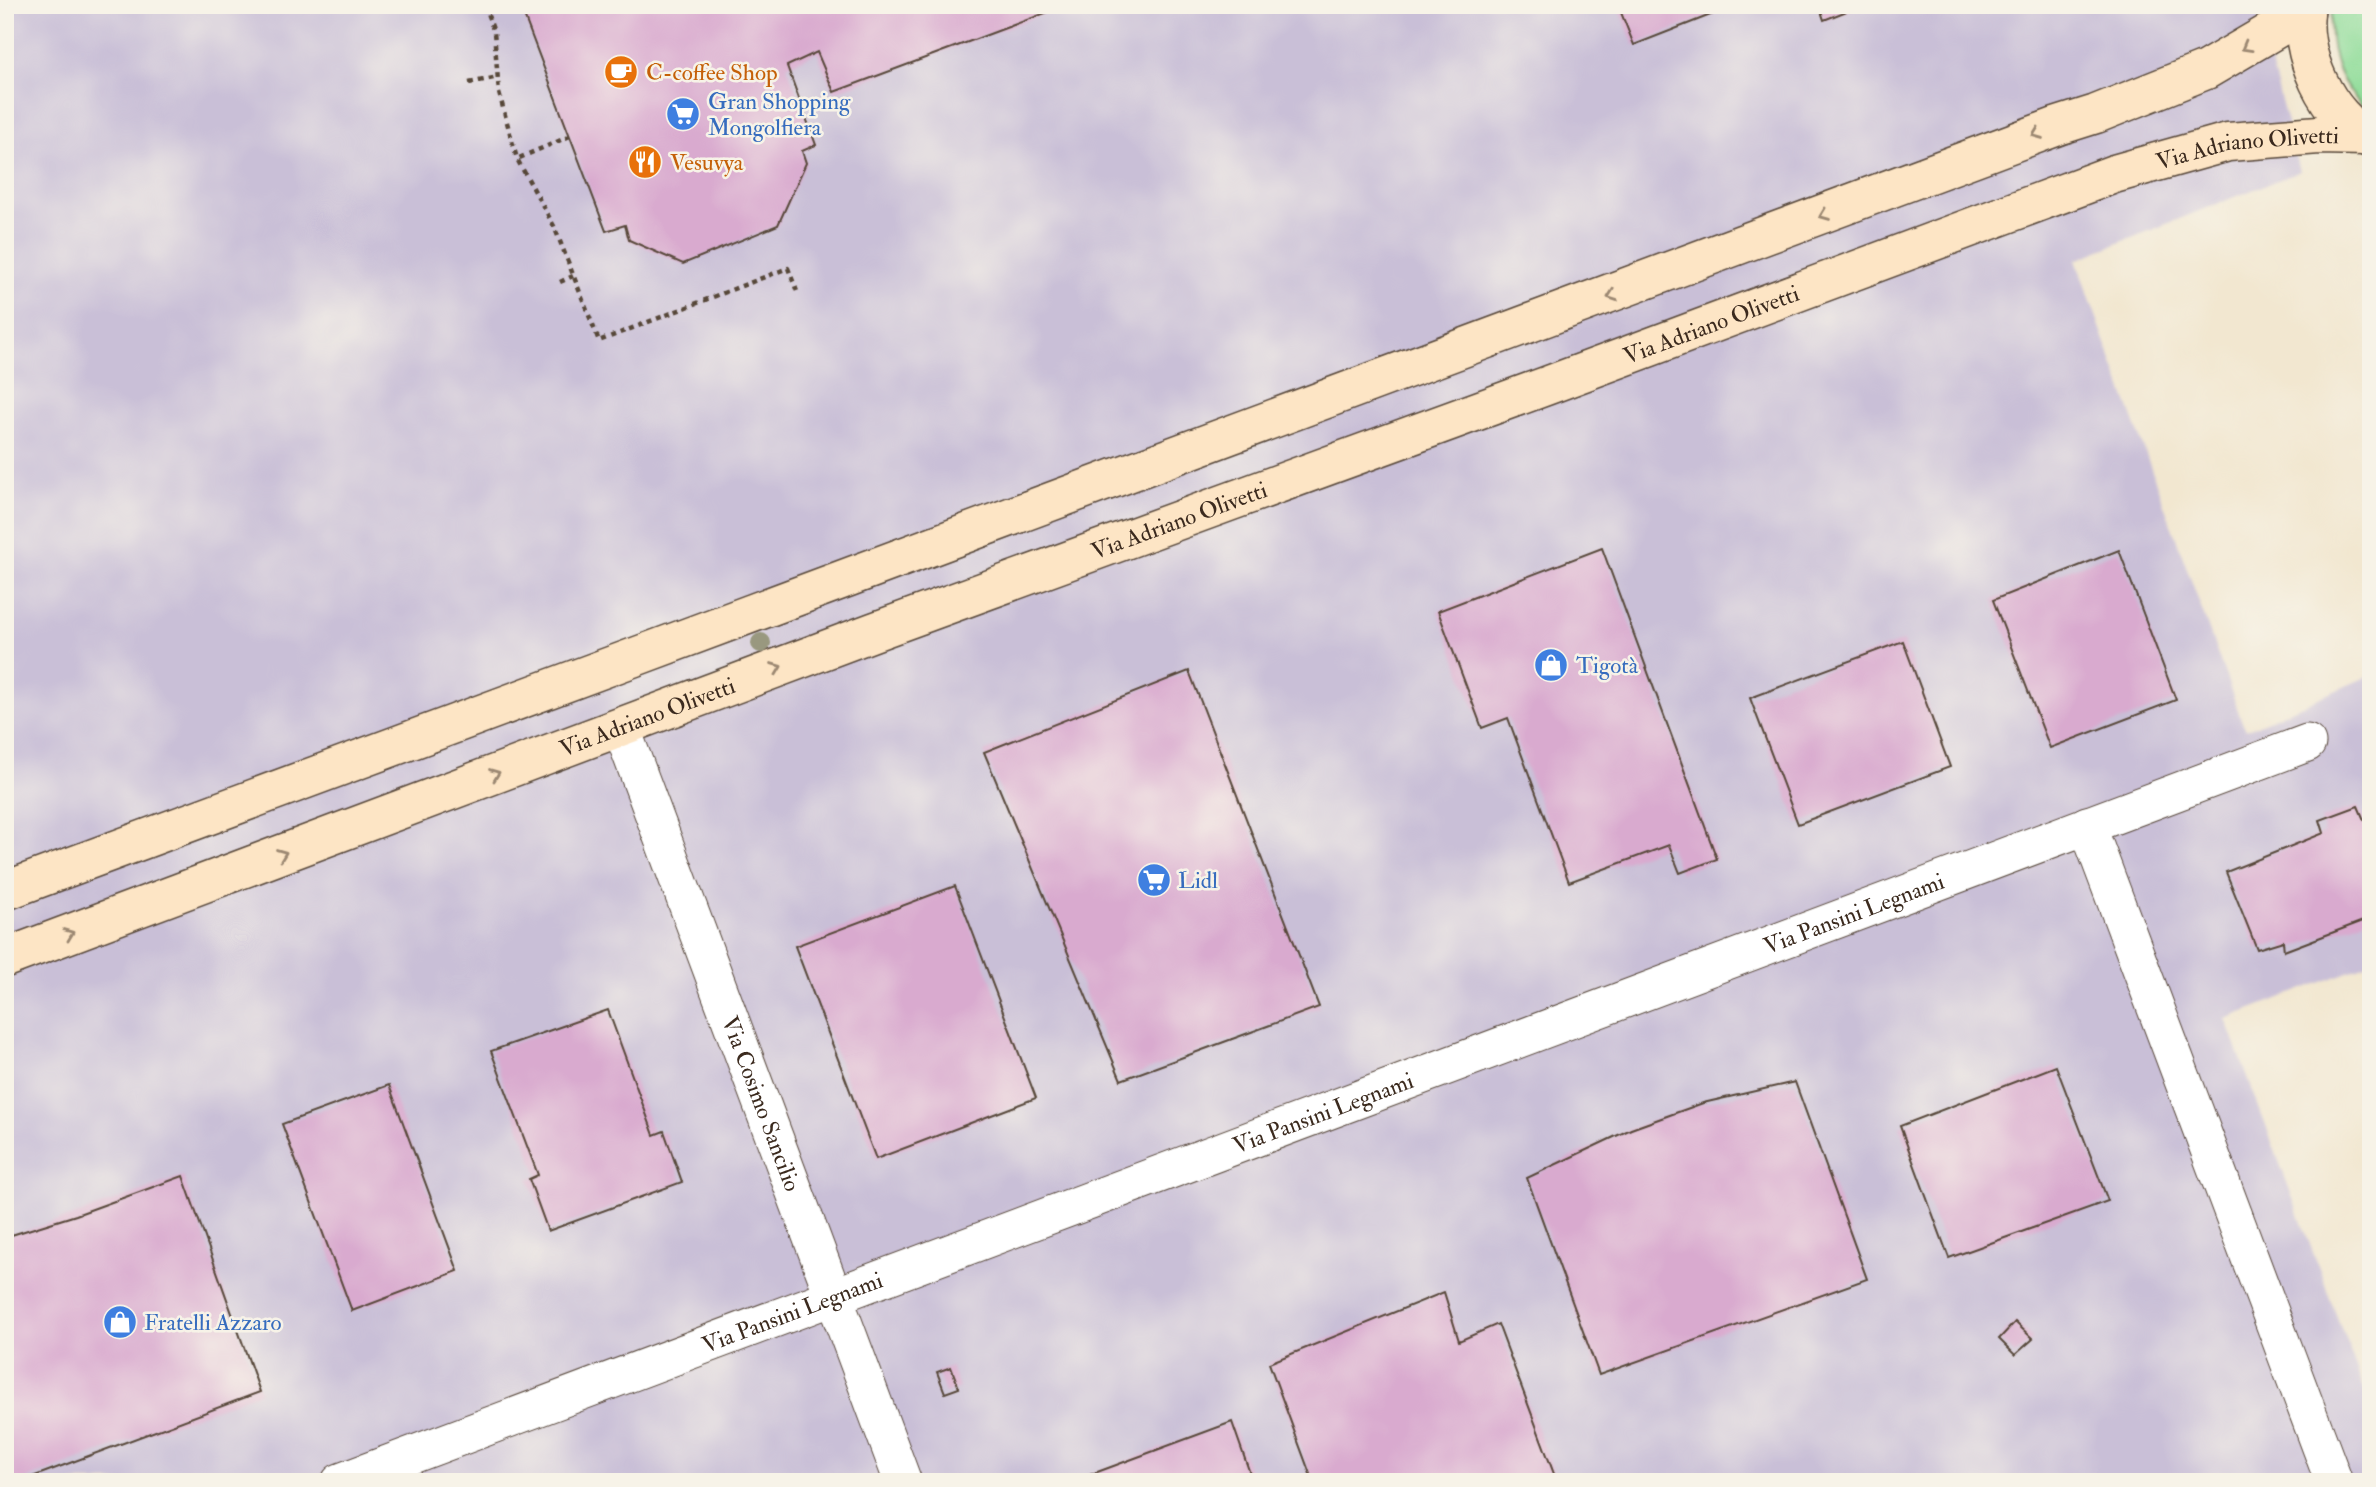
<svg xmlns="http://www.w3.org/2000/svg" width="2376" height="1487" viewBox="0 0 2376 1487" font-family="'IM FELL Double Pica',serif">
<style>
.industrial{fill:#c9bfd7}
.green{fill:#90dd9a;stroke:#66845c;stroke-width:2}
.building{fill:#d9aacf}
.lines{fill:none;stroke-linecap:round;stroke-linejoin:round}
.street-casing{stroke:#564639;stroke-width:39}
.secondary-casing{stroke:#564639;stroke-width:41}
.path{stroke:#564639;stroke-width:4.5;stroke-dasharray:5 5;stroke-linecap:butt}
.street{stroke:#fff;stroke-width:37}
.secondary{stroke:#fde5c5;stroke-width:38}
.tree{fill:#99987f}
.oneway{stroke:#9c8872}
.labels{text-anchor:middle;stroke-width:5;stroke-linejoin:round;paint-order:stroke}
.food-label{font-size:23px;fill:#c56008;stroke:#f7f3e8;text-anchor:start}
.shop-label{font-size:23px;fill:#366cbe;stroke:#f7f3e8;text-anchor:start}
.street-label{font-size:23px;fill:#3b2a1e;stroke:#f7f3e8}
</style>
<rect width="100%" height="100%" fill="#f7f3e8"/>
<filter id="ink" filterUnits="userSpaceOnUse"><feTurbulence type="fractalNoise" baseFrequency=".0143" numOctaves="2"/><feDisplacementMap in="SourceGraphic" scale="14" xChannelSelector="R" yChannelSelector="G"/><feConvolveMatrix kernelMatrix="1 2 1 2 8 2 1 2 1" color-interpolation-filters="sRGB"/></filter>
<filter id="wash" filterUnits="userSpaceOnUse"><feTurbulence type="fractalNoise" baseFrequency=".00686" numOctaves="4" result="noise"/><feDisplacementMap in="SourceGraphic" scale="28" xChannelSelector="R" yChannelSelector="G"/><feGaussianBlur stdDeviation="1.57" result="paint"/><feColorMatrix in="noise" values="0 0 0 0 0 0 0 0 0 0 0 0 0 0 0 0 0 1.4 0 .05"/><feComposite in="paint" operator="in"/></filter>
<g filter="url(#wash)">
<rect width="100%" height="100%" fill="#f2e7d0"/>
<path class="industrial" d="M5,5H2264L2258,16L2300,171L2076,260L2245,730L2371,675V963L2226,1019L2371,1408V1482H5Z"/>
<path class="green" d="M2333,5H2371V115C2364,107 2355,99 2349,90C2332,66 2327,33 2333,5Z"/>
<g id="blocks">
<g class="building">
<path d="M520,5H1049L1051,11L834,92L817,52L787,66L816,145L802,151L806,163L778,225L683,264L629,240L625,225L606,231Z"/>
<path d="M1618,5H1736L1634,45Z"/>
<path d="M1819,5H1862L1824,20Z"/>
<path d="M1602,548L1717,859L1680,873L1669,845L1569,882L1508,718L1482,728L1438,611Z"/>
<path d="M2119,550L2176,700L2050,748L1993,600Z"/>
<path d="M1903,641L1950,767L1798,824L1750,698Z"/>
<path d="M1189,671L1319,1007L1121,1080L984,752Z"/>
<path d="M2358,806L2364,820L2371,817V918L2284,951L2283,941L2257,949L2226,872L2324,833L2320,820Z"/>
<path d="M955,886L1036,1098L876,1159L795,946Z"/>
<path d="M608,1010L654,1135L664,1131L682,1182L548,1231L529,1179L538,1175L491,1051Z"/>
<path d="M2056,1066L2108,1201L1949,1258L1900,1126Z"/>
<path d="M1795,1082L1867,1279L1599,1375L1527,1178L1631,1129L1703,1103Z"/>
<path d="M389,1085L458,1271L352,1311L282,1124Z"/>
<path d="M183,1176L260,1392L19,1482H5V1237L76,1215Z"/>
<path d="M1444,1292L1459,1341L1498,1324L1557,1482H1313L1269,1363Z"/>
<path d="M2015,1322L2033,1339L2015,1355L1999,1339Z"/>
<path d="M951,1367L959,1388L945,1393L937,1372Z"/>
<path d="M1232,1422L1253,1482H1073V1481Z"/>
</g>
</g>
</g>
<g filter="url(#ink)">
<use href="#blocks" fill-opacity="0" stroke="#564639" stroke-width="2"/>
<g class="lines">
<g class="street-casing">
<g id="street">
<path id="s1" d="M621,727L903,1482"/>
<path d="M2087,825L2334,1482"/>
<path id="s2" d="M340,1482L2307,743"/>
</g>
</g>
<g class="secondary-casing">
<g id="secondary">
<path d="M2306,5C2297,52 2327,118 2371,139"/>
<path d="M5,891C689,635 1376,386 2058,126L2096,114L2206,70L2305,12"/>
<path id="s3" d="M5,958L873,632L1546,386L2114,174L2228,142L2319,135L2365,136"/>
</g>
</g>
<g class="path">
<path d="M484,5L494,32L499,93L517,159"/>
<path d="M469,83L498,77"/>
<path d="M570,136L517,159L554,226L599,341L788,268L798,294"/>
<path d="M560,282L573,276"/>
</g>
<use href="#street" class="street"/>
<use href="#secondary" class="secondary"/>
</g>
<circle class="tree" cx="761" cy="643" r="10"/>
<defs><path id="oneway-chevron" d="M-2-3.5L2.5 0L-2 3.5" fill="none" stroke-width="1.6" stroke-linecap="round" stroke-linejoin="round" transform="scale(1.75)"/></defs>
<g class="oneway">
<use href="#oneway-chevron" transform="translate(2246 47) rotate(150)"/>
<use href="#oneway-chevron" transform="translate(2037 134) rotate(159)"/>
<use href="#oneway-chevron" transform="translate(1824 215) rotate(159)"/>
<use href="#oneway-chevron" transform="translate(1612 296) rotate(160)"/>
<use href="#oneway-chevron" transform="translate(777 668) rotate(-21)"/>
<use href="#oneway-chevron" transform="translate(495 774) rotate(-21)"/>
<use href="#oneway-chevron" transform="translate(282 854) rotate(-21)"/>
<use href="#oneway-chevron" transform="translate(69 934) rotate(-21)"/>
</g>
</g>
<defs>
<g id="cafe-disc" transform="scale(1.75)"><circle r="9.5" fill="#e8710a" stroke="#f7f3e8"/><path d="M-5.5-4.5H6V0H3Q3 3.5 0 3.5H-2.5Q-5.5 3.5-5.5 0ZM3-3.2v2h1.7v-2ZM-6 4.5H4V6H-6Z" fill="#fff"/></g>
<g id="supermarket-disc" transform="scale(1.75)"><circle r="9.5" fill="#3f7fe0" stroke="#f7f3e8"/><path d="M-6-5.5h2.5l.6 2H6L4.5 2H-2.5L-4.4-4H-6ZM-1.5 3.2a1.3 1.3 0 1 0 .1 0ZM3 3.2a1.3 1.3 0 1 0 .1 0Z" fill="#fff"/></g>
<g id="restaurant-disc" transform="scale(1.75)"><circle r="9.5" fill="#e8710a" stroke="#f7f3e8"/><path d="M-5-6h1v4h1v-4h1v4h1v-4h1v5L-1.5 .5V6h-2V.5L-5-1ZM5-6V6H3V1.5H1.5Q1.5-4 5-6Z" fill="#fff"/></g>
<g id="shop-disc" transform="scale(1.75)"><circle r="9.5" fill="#3f7fe0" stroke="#f7f3e8"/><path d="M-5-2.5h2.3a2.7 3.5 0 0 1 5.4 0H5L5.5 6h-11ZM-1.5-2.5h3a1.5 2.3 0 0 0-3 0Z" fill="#fff"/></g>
</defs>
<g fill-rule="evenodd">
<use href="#cafe-disc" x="621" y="72"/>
<use href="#supermarket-disc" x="683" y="114"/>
<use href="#restaurant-disc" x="645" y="162"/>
<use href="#shop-disc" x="1551" y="665"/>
<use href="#supermarket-disc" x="1154" y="880"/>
<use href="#shop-disc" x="120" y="1322"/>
</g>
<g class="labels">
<g class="food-label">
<text x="646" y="80">C-coffee Shop</text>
<text x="670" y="170">Vesuvya</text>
</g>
<g class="shop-label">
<text x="708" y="109">Gran Shopping<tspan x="708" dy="26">Mongolfiera</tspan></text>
<text x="1576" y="673">Tigotà</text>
<text x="1178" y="888">Lidl</text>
<text x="144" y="1330">Fratelli Azzaro</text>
</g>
<g class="street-label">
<text dy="8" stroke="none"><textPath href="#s3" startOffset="2387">Via Adriano Olivetti</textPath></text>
<text dy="8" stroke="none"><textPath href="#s3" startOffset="1820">Via Adriano Olivetti</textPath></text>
<text dy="8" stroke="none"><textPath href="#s3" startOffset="1253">Via Adriano Olivetti</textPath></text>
<text dy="8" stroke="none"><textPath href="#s3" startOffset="686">Via Adriano Olivetti</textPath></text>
<text dy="8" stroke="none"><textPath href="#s2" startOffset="1617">Via Pansini Legnami</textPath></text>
<text dy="8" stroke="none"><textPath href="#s1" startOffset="402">Via Cosimo Sancilio</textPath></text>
<text dy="8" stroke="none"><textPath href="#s2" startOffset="1050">Via Pansini Legnami</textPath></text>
<text dy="8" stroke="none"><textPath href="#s2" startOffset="483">Via Pansini Legnami</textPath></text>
</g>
</g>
<rect width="2376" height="1487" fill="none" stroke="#f7f3e8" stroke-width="28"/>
</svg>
